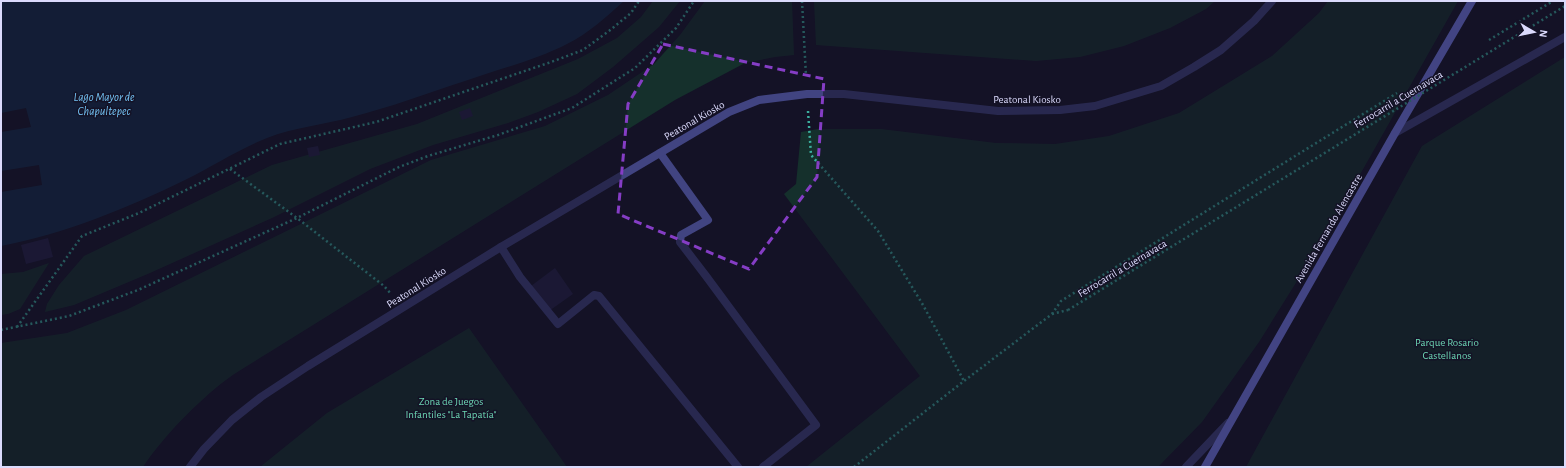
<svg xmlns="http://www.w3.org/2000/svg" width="1566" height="468" viewBox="0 0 1566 468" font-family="'Alegreya Sans',sans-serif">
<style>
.green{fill:#15302c}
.water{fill:#132c49}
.pier{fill:#141226}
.building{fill:#242045}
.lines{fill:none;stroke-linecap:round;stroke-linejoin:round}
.path{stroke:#3baf9e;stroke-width:2.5;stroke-dasharray:2 3;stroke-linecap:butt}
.lane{stroke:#414481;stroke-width:8}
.street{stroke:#414481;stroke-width:8}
.secondary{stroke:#7a81f3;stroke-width:8}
.path-bridge{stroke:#3baf9e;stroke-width:2.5;stroke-dasharray:2 3;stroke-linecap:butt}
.marked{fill:none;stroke:#853dc5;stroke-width:3;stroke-dasharray:8 5;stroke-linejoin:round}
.labels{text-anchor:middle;stroke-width:3;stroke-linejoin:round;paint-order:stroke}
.street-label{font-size:11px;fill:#dbdafc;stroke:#141226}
.park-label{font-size:11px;fill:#6cd6b3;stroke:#141226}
.water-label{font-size:12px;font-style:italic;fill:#72c1f2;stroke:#141226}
</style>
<rect width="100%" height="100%" fill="#141226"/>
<g class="green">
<path d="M653,1H680L659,27L613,67L577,94L538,112L508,123L433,145L370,169L272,218L150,273L74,305L45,312L47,304L59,285L84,256L272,165L417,124L578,59L617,38L641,17Z"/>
<path d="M705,1H792L794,55L775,57L745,63L675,100L268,353C254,362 239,370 226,380C198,401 162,438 143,467H1V343L67,333L126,310L431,160L545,126L608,95L654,64L680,35Z"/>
<path d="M814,1H1215L1206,9L1170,28L1124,46L1080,57L1036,61L816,45Z"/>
<path d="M1328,1H1458L1327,233L1259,342L1202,422L1158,467H806L920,376L784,194L796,184L801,132L818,129H881L996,143L1055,144L1109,136L1179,113L1272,56L1319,13Z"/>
<path d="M1565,57V467H1246L1422,146Z"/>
<path d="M49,263L20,309L8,314L1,315V274L23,272Z"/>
<path d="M469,328L567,467H260L327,413Z"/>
</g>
<path class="water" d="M1,1H624C606,17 589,33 567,44C536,60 499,69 465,81C428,93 391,107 352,117C324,125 294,127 267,138C239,149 213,166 185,180C127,208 65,234 1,246Z"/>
<g class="pier">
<path d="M26,108L31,127L1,132V113Z"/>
<path d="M39,165L42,185L1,192V171Z"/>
</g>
<g class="building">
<path d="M470,108L473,116L462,120L459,112Z"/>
<path d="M318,146L320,155L309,157L307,148Z"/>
<path d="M48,238L53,257L26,264L21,245Z"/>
<path d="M555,268L573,294L549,311L531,286Z"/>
</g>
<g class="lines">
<g class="path">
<path d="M802,1L806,76"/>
<path d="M1489,40L1553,1"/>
<path d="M808,111L811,155L878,231L923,305L964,381"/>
<path d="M230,169L297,218L384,286L391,294"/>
<path d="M1052,314L1068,310"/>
<path d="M17,327L82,236L139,213L280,144L376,122L551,62L583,50L609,31L631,13L639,1"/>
<path d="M1,330L69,316L138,290L297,218L399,167L428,156L498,135L572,108L635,68L676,28L694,1"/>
<path d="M854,467L964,381L1052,314L1061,301L1397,93"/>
</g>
<g class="lane">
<path d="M660,153L708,220L681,235L680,242L706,276L816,425L763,467"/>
<path d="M501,247L520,277L558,324L594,295L599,296L738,467"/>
</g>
<g class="street">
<path d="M1395,133L1565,37"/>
<path d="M190,467L204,449L232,420L261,397L308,366L501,247L729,112L759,100L807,94H844L998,111L1060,110L1095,106L1161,86L1194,67L1221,50L1254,21L1272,1"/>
<path d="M1186,467L1228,423"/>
</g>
<path class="secondary" d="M1205,467L1395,133L1472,1"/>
<path class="path-bridge" d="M1068,310L1565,6"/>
</g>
<path d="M0 0H1566V468H0ZM663,44L824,79L817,177L749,269L618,214L628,104Z" fill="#141226" fill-opacity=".55" fill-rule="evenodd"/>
<path class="marked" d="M663,44L824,79L817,177L749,269L618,214L628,104Z"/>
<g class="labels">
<g class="street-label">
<text x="1027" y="103">Peatonal Kiosko</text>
<text transform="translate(1398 99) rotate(-31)" y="4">Ferrocarril a Cuernavaca</text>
<text transform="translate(694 120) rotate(-30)" y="4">Peatonal Kiosko</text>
<text transform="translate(1328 228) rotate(-60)" y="4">Avenida Fernando Alencastre</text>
<text transform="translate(1122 268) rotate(-31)" y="4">Ferrocarril a Cuernavaca</text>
<text transform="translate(416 287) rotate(-32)" y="4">Peatonal Kiosko</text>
</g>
<g class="park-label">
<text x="1447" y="346">Parque Rosario<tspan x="1447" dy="13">Castellanos</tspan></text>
<text x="451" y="405">Zona de Juegos<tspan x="451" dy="13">Infantiles "La Tapatía"</tspan></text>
</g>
<g class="water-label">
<text x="104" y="101">Lago Mayor de<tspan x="104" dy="14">Chapultepec</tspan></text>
</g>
</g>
<rect width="1566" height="468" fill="none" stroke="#dbdafc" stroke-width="4"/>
<g transform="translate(1534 32) rotate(99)" stroke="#141226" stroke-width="3" paint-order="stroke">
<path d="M0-3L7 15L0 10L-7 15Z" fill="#dbdafc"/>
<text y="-6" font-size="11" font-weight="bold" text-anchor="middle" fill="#dbdafc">N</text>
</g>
</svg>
